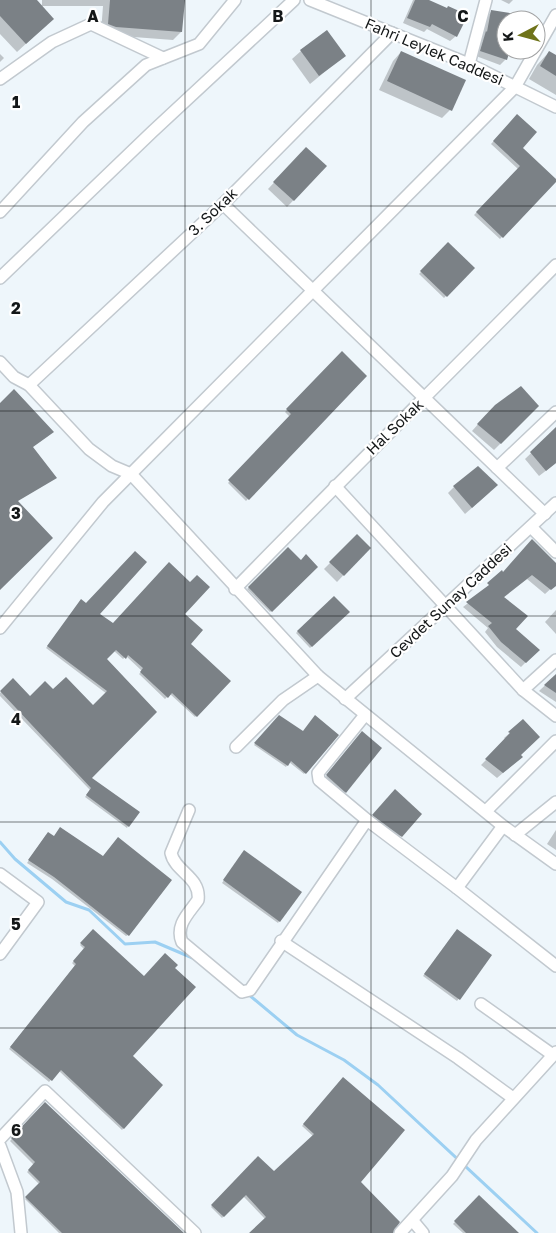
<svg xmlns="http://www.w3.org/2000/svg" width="556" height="1233" viewBox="0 0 556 1233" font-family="'Golos Text',sans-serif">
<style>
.shadow{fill:#0003}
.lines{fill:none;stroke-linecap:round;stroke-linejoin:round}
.stream{stroke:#9cd0f2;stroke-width:3}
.building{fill:#7b8186}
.minor-casing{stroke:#c2c9cf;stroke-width:14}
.minor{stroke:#fff;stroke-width:11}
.grid{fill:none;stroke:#141718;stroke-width:1;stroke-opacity:0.55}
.labels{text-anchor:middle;stroke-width:4.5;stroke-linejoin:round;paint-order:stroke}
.street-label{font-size:15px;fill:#141718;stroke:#fff}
.grid-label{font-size:16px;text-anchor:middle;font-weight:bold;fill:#141718;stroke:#fff;stroke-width:4.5;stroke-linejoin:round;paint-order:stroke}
</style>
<rect width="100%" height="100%" fill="#eef6fb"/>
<g class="shadow">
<path d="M0,0H35L44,27L17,52L0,34Z"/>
<path d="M42,0H183L181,32L173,40L107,35L101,32L103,6H42Z"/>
<path d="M413,0H426L456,36L450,41L427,29L424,32L403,23Z"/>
<path d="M501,0H513L509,4Z"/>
<path d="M492,11L520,20H506V50H509L506,59L500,65L476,56L486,17Z"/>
<path d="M301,51L344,56L310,84L292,59Z"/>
<path d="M401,52L450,110L442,118L379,90L393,61Z"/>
<path d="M549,52L556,56V95L529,79L537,65Z"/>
<path d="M0,54L4,58L0,62Z"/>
<path d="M517,116L521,148L556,181L500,239L474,215L518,169L491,144Z"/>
<path d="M300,155L325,167L287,207L268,189Z"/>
<path d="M448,243L473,268L444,298L419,274Z"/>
<path d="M342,352L366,376L246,501L228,483L290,417L285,412Z"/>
<path d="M538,406L494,450L472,431L488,413Z"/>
<path d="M556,429V463L539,476L525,459Z"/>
<path d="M454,487L490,492L465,514L448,493Z"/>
<path d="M357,536L369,548L337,582L324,569Z"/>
<path d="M288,548L300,561L316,567L270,612L247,589Z"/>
<path d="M556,565V584L545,594L527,579L503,598L514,629L538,650L521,667L497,647L485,632L488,628L463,607L485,590L502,572L503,574Z"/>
<path d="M334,597L348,612L310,648L296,633Z"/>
<path d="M80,603L113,625L183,614L189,644L229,681L195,717L170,694L165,699L139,674L142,671L126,656L123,659L114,651L106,659L155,712L90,778L128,826L127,828L85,797L90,790L0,696V693L13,680L30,698L53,691L93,707L107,694L46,648Z"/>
<path d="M556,610V634L545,622Z"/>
<path d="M556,675V702L539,691Z"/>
<path d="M279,716L303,732L338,735L304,774L289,762L286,767L254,745Z"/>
<path d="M523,721L519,755L522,757L497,778L481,765L506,740L504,738Z"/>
<path d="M362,733L380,748L344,794L325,778Z"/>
<path d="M395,791L421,814L399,838L372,817Z"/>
<path d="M556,830V850L547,844Z"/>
<path d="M46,835L128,935L126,936L52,879L27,863Z"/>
<path d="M243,853L300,892L278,923L222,883Z"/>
<path d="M93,931L131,1056L162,1085L122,1130L59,1071L49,1082L9,1049L75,966L72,963L85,950L80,945Z"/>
<path d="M455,932L491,956L457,1001L423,976Z"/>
<path d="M343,1079L359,1182L392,1233H252L265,1219L243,1196L222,1218L211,1207L258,1157L274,1173L313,1136L302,1126Z"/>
<path d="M45,1103L182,1233H59L25,1199L39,1184L27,1172L34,1165L10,1141Z"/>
<path d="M479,1197L517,1233H463L453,1224Z"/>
</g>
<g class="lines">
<g class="stream">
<path d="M0,842L15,859L66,902L89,910L125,944L155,942L195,959"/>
<path d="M248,994L297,1035L344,1060L378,1085L537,1233"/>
</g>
</g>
<g class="building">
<path d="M0,0H37L54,19L26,44L0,16Z"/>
<path d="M110,0H185L182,32L116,27L108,24Z"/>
<path d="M415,0H429L447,8L448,6L468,15L457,37L432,24L430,27L407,18Z"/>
<path d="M491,10L523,15L522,20H506V50H510L507,60L480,51L486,31L487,32Z"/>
<path d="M327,30L346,56L319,76L300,50Z"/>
<path d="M401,51L466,80L452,111L387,81Z"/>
<path d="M549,51L556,55V76L540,66Z"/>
<path d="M517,114L537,132L523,148L556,179V182L503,238L476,212L520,166L493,141Z"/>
<path d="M306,147L327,166L294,201L273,182Z"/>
<path d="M448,242L475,268L447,297L420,271Z"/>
<path d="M342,351L367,376L249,500L228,480L291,414L286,409Z"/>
<path d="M521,386L539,406L501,444L477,424L495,405Z"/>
<path d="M14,389L54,432L33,447L57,478L18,501L53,538L0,590V403Z"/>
<path d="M556,427V463L546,471L530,452Z"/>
<path d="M478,466L498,485L472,508L453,486Z"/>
<path d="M357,534L371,548L344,576L329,562Z"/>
<path d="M532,539L556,563V586L551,590L532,575L504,597L528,616L516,629L540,650L526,663L501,642L488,626L492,623L466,602L489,585L487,583L502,570L503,572Z"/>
<path d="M288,547L301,560L306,554L318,567L272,612L248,587Z"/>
<path d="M135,551L147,562L100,614L113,623L169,562L190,582L197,575L210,587L185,614L203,630L191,644L231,681L197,717L172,693L168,698L140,672L143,668L128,655L126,659L116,650L107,659L157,712L92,778L140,812L129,827L86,795L91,788L0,691L13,678L30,696L45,681L53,689L66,677L93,705L107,691L47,646L81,599L86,603Z"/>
<path d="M334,596L350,612L312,647L297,631Z"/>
<path d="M556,674V693L544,685Z"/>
<path d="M279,715L303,731L315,715L339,735L306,774L291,761L288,766L254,743Z"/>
<path d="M523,719L540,737L521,755L523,757L503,773L485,759L510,733L508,732Z"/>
<path d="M362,731L382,748L346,793L326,775Z"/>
<path d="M395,789L422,814L402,837L372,815Z"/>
<path d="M60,827L103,856L118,837L172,880L129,936L54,877L28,860L48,832L54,836Z"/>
<path d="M244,850L302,892L280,922L223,880Z"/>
<path d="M93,929L144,976L165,953L178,965L175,968L196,987L133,1056L163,1085L124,1129L61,1070L52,1081L10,1047L76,964L73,961L85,947L80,943Z"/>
<path d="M457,929L492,955L460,1000L424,974Z"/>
<path d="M343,1077L405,1130L361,1182L400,1222L393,1233H249L266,1217L246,1195L224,1217L211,1205L258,1156L274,1171L314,1134L303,1124Z"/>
<path d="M45,1102L184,1233H62L25,1197L40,1182L28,1170L35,1162L11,1138Z"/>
<path d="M479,1195L519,1233H466L454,1221Z"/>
</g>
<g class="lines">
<g class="minor-casing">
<g id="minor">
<path d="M310,0L469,64L556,107"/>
<path d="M469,64L486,0"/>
<path d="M0,79L52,42L91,24L163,58"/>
<path d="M223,204L545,514"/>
<path d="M0,212L83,122L146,65L199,44L235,0"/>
<path d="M0,278L152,132L294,0"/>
<path d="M0,362L14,377L29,385L89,449L112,466L131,474L318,676L503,826L556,864"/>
<path d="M29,385L223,204L392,33"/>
<path d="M497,468L556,412"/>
<path d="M335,486L523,690L556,716"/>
<path d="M531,527L556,552"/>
<path d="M235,589C341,480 449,374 556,265"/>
<path d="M0,628L103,502L515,87L556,15"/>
<path d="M523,690L556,660"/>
<path d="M345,699L556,503"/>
<path d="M365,715L318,773L319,780L367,820L457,888L556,966"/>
<path d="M236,747L283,700L318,676"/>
<path d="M189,810L171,853C175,872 201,877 198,900C189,913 175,925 182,942L242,992L250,990L367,820"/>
<path d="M486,811L556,741"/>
<path d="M515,835L556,802"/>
<path d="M0,874L38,902L0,954"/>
<path d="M457,888L503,826"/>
<path d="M281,941L458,1058L513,1098"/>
<path d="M481,1004L553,1055"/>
<path d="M0,1139L45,1091L195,1233"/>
<path d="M0,1146L17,1192L21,1233"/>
<path d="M413,1221L423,1233"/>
<path d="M400,1233L452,1176L476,1140L556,1052"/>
</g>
</g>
<use href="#minor" class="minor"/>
</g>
<path class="grid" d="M185,0V1233M371,0V1233M0,206H556M0,411H556M0,616H556M0,822H556M0,1028H556"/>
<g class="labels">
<g class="street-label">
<text transform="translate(434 52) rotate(23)" y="5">Fahri Leylek Caddesi</text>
<text transform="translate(213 212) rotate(-44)" y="5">3. Sokak</text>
<text transform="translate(395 427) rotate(-44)" y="5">Hal Sokak</text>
<text transform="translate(451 601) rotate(-43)" y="5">Cevdet Sunay Caddesi</text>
</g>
</g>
<g class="grid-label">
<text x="93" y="22">A</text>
<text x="278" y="22">B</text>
<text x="463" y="22">C</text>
<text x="16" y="108">1</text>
<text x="16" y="314">2</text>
<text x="16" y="519">3</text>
<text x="16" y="725">4</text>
<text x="16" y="930">5</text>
<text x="16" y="1136">6</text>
</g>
<g transform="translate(521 35) rotate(264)"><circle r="24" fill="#ffffff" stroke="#a1a2a3"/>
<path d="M0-4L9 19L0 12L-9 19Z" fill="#6f731a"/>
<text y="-8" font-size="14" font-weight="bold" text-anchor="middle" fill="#141718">K</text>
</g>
</svg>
